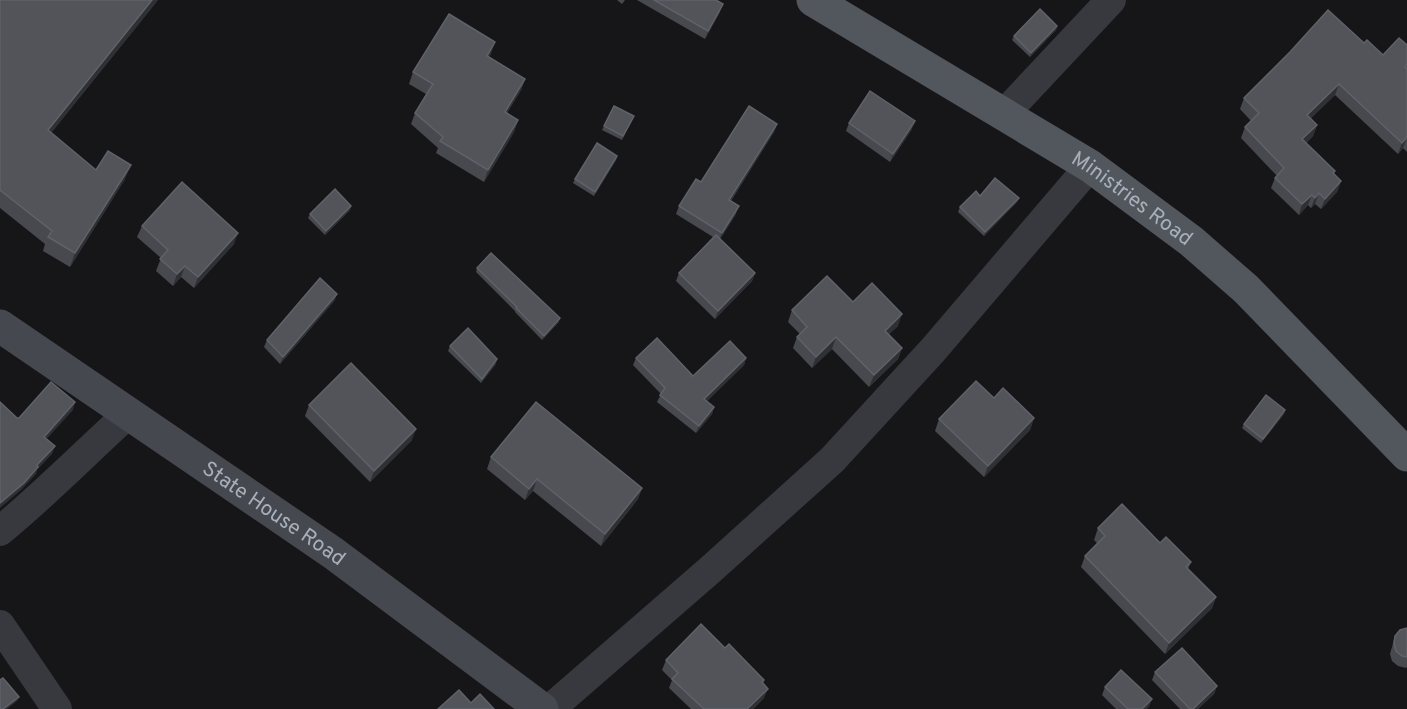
<svg xmlns="http://www.w3.org/2000/svg" width="1407" height="709" viewBox="0 0 1407 709" font-family="Overpass,sans-serif">
<style>
.lines{fill:none;stroke-linecap:round;stroke-linejoin:round}
.street{stroke:#37393e;stroke-width:30}
.secondary{stroke:#45484e;stroke-width:33}
.primary{stroke:#52565d;stroke-width:33}
.wall{fill:#47494e}
.shaded-wall{fill:#2f3034}
.building{fill:#52545a;stroke:#5f6269;stroke-width:1.5}
.labels{text-anchor:middle;stroke-width:5;stroke-linejoin:round;paint-order:stroke}
.street-label{font-size:21px;fill:#a7afba;stroke:#111114}
</style>
<rect width="100%" height="100%" fill="#161619"/>
<g class="lines">
<g class="street">
<path d="M1004,114L1111,0"/>
<path d="M0,531C45,494 86,452 129,413"/>
<path d="M0,625L57,709"/>
<path d="M550,709L710,570L832,460L933,350L1090,166"/>
</g>
<path class="secondary" id="s1" d="M0,326L333,553L542,709"/>
<path class="primary" id="s2" d="M813,0L1090,166L1191,241L1246,289L1407,455"/>
</g>
<g class="wall">
<path d="M0,0H158L51,133L96,170L125,179L70,267L43,251L45,244L0,208Z"/>
<path d="M617,0H625L622,4Z"/>
<path d="M637,0H716L720,12L705,39Z"/>
<path d="M1057,26L1056,30L1030,57L1012,40L1014,36Z"/>
<path d="M1364,43L1383,55L1407,45V152L1403,148L1398,154L1335,95L1310,119L1317,125L1313,136L1306,143L1335,171L1334,174L1341,181L1337,192L1321,209L1315,204L1311,208L1308,205L1299,215L1271,188L1275,178L1277,176L1241,138L1245,127L1251,121L1240,109L1244,98Z"/>
<path d="M491,54L489,57L525,79L521,90L507,113L518,120L514,132L484,182L436,153L438,148L411,124L415,113L426,94L409,84L413,72Z"/>
<path d="M634,116L622,140L602,130L604,126Z"/>
<path d="M849,123L912,129L890,162L846,131Z"/>
<path d="M777,124L774,132L731,201L736,214L720,239L755,273L752,281L715,319L676,281L679,273L713,237L676,214L679,206L701,182Z"/>
<path d="M617,156L616,160L594,196L573,183L575,179Z"/>
<path d="M980,196L1019,198L1017,202L984,236L958,212L960,207Z"/>
<path d="M350,210L325,235L308,218L310,214Z"/>
<path d="M142,226L234,244L194,288L181,277L173,286L156,271L161,258L137,237Z"/>
<path d="M477,268L559,322L542,340L515,312V311L476,272Z"/>
<path d="M335,300L280,364L264,347L267,340Z"/>
<path d="M853,302L898,326L889,334L902,348L898,359L869,387L832,349L812,368L793,348L797,337L800,334L788,322L792,310Z"/>
<path d="M450,346L496,364L481,383L448,351Z"/>
<path d="M636,358L693,376L746,358L744,365L707,401L714,407L712,414L696,433L657,402L661,394L633,365Z"/>
<path d="M994,398L1034,418L1030,430L984,477L935,431L939,419Z"/>
<path d="M309,405L412,440L370,482L305,416Z"/>
<path d="M1285,410L1284,414L1261,443L1242,428L1244,424Z"/>
<path d="M491,457L642,488L638,499L601,546L533,491L525,500L487,469Z"/>
<path d="M1098,528L1160,543L1191,562L1188,569L1216,597L1212,608L1165,654L1081,567L1085,556L1097,543L1094,540Z"/>
<path d="M1407,628V667L1406,668L1398,666L1392,661L1390,654L1395,636Z"/>
<path d="M725,648L764,680L763,684L764,698L753,709H691L669,688L672,680L662,670L666,660Z"/>
<path d="M1155,672L1217,686L1214,694L1198,709H1180L1152,680Z"/>
<path d="M1105,687L1149,707L1146,709H1116L1102,695Z"/>
</g>
<g class="shaded-wall">
<path d="M152,0H158L42,144L48,130Z"/>
<path d="M723,4L720,12L705,39L708,31Z"/>
<path d="M1057,26L1056,30L1030,57L1031,53Z"/>
<path d="M495,42L491,54L483,67L487,56Z"/>
<path d="M525,79L521,90L501,123L505,112Z"/>
<path d="M1339,84L1335,95L1303,126L1307,115Z"/>
<path d="M518,120L514,132L484,182L488,170Z"/>
<path d="M915,121L912,129L890,162L893,154Z"/>
<path d="M777,124L774,132L726,208L729,200Z"/>
<path d="M1317,125L1313,136L1299,150L1302,139Z"/>
<path d="M1407,137L1403,148L1398,154L1402,143Z"/>
<path d="M617,156L616,160L594,196L595,192Z"/>
<path d="M131,165L125,179L70,267L75,253Z"/>
<path d="M1341,181L1337,192L1321,209L1325,199Z"/>
<path d="M1319,193L1315,204L1311,208L1315,198Z"/>
<path d="M1312,195L1308,205L1299,215L1302,204Z"/>
<path d="M1019,198L1017,202L984,236L985,232Z"/>
<path d="M351,206L350,210L325,235L326,231Z"/>
<path d="M739,206L736,214L719,241L722,233Z"/>
<path d="M238,233L234,244L194,288L198,277Z"/>
<path d="M185,266L181,277L173,286L177,274Z"/>
<path d="M755,273L752,281L715,319L718,311Z"/>
<path d="M337,294L335,300L280,364L283,357Z"/>
<path d="M902,314L898,326L881,342L885,331Z"/>
<path d="M560,318L559,322L542,340L544,336Z"/>
<path d="M836,337L832,349L812,368L816,357Z"/>
<path d="M902,348L898,359L869,387L874,375Z"/>
<path d="M746,358L744,365L702,406L704,399Z"/>
<path d="M497,359L496,364L481,383L482,379Z"/>
<path d="M75,402L73,410L42,444L44,437Z"/>
<path d="M714,407L712,414L696,433L699,426Z"/>
<path d="M1285,410L1284,414L1261,443L1263,439Z"/>
<path d="M1034,418L1030,430L984,477L988,466Z"/>
<path d="M416,429L412,440L370,482L374,471Z"/>
<path d="M55,446L52,454L37,470L36,474L21,490L0,508V503Z"/>
<path d="M537,479L533,491L525,500L529,489Z"/>
<path d="M642,488L638,499L601,546L605,534Z"/>
<path d="M1216,597L1212,608L1165,654L1169,643Z"/>
<path d="M1217,686L1214,694L1198,709H1193Z"/>
<path d="M768,689L764,698L753,709H747Z"/>
<path d="M19,697L17,701L7,709H3Z"/>
<path d="M1152,699L1149,707L1146,709H1142Z"/>
</g>
<g class="building">
<path d="M0,0H152L48,130L96,170L108,151L131,165L75,253L48,237L52,231L0,190Z"/>
<path d="M654,0H716L723,4L708,31Z"/>
<path d="M1040,9L1057,26L1031,53L1014,36Z"/>
<path d="M1328,10L1364,43L1367,40L1383,55L1399,38L1407,45V64L1405,67L1407,69V137L1402,143L1339,84L1307,115L1317,125L1302,139L1335,171L1333,173L1341,181L1325,199L1319,193L1315,198L1312,195L1302,204L1275,178L1284,168L1245,127L1259,113L1244,98L1290,52Z"/>
<path d="M449,14L495,42L487,56L525,79L505,112L518,120L488,170L440,141L443,137L415,113L433,84L413,72Z"/>
<path d="M870,91L915,121L893,154L849,123Z"/>
<path d="M614,106L634,116L623,136L604,126Z"/>
<path d="M749,106L777,124L729,200L739,206L722,233L679,206L696,179L701,182Z"/>
<path d="M597,143L617,156L595,192L575,179Z"/>
<path d="M995,178L1019,198L985,232L960,207L976,191L980,196Z"/>
<path d="M182,182L238,233L198,277L185,266L177,274L160,259L168,250L142,226Z"/>
<path d="M335,189L351,206L326,231L310,214Z"/>
<path d="M716,235L755,273L718,311L679,273Z"/>
<path d="M491,253L560,318L544,336L516,308L517,307L477,268Z"/>
<path d="M827,276L853,302L872,283L902,314L885,331L902,348L874,375L836,337L816,357L797,337L807,327L792,310Z"/>
<path d="M320,278L337,294L283,357L267,340Z"/>
<path d="M468,328L497,359L482,379L450,346Z"/>
<path d="M657,338L693,376L730,341L746,358L704,399L714,407L699,426L660,395L665,388L636,358Z"/>
<path d="M351,363L416,429L374,471L309,405Z"/>
<path d="M976,381L994,398L1003,388L1034,418L988,466L939,419Z"/>
<path d="M51,382L75,402L44,437L55,446L37,465L38,467L24,483L0,503V402L17,418H19Z"/>
<path d="M1266,395L1285,410L1263,439L1244,424Z"/>
<path d="M536,402L642,488L605,534L537,479L529,489L491,457Z"/>
<path d="M1122,504L1160,543L1166,537L1191,562L1186,567L1216,597L1169,643L1085,556L1105,536L1098,528Z"/>
<path d="M701,624L725,648L729,644L764,680L762,682L768,689L747,709H704L672,679L678,673L666,660Z"/>
<path d="M1407,628V657L1402,656L1396,651L1394,643L1395,636L1400,630Z"/>
<path d="M1182,648L1217,686L1193,709H1190L1155,672Z"/>
<path d="M1121,670L1152,699L1142,709H1128L1105,687Z"/>
<path d="M3,678L19,697L3,709H0V680Z"/>
<path d="M459,690L471,703L480,694L494,709H438Z"/>
</g>
<g class="labels">
<g class="street-label">
<text dy="7" stroke="none"><textPath href="#s2" startOffset="376">Ministries Road</textPath></text>
<text dy="7" stroke="none"><textPath href="#s1" startOffset="332">State House Road</textPath></text>
</g>
</g>
</svg>
